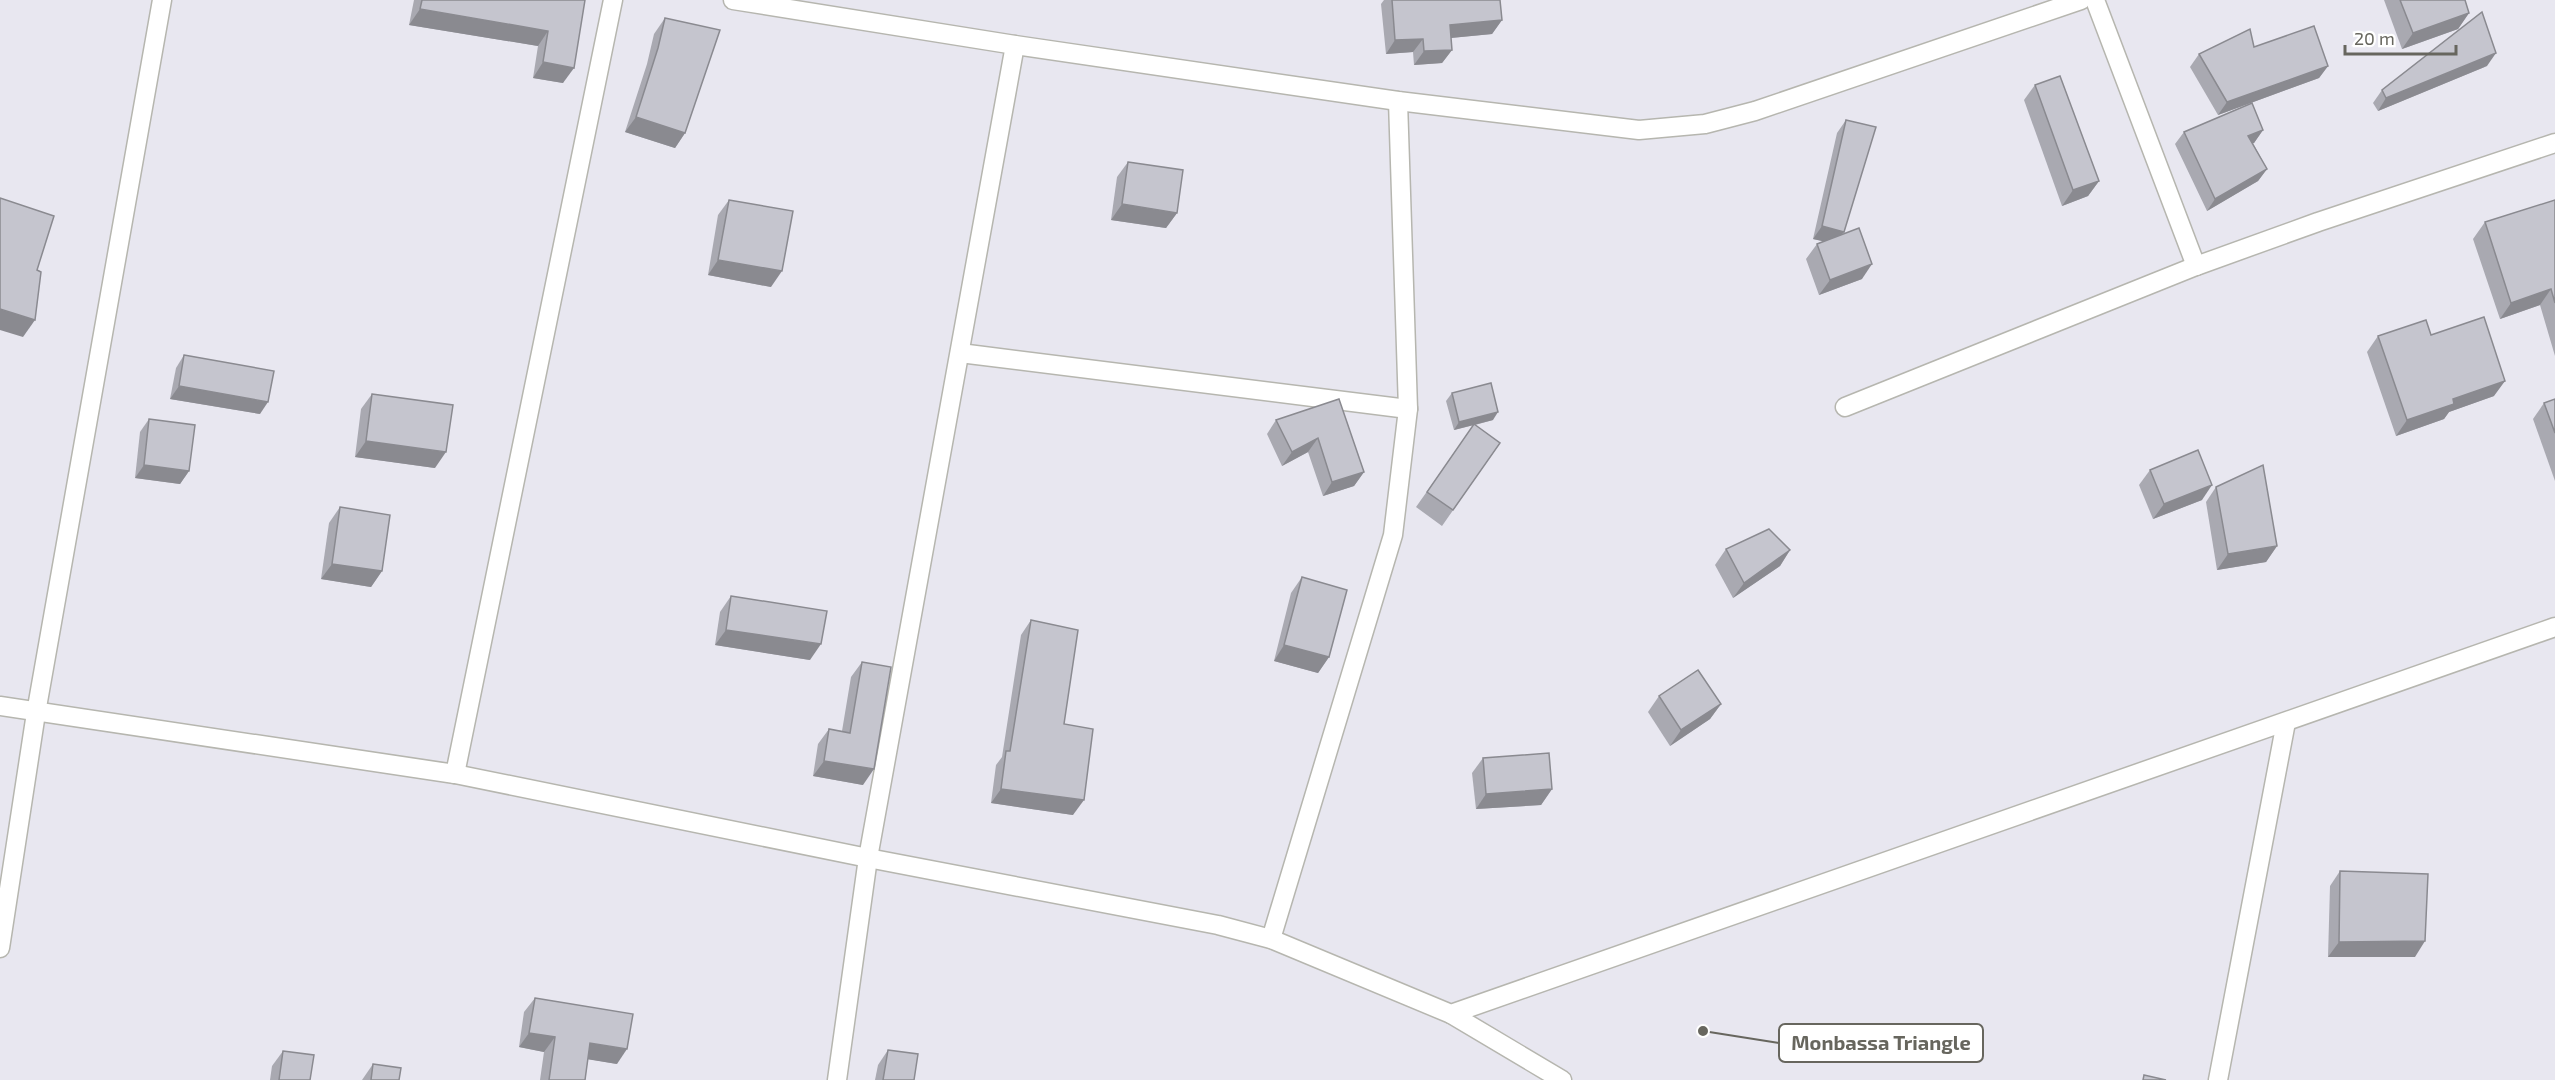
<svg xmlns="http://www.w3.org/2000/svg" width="2555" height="1080" viewBox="0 0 2555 1080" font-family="'Exo 2',sans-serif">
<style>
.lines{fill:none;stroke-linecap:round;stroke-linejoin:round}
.minor-casing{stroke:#b6b6af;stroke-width:21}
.minor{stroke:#fff;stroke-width:18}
.wall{fill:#a9a9b1}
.shaded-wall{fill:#8a8a90}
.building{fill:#c5c5ce;stroke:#8a8a90;stroke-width:1.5}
.leader{fill:none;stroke:#67665e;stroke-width:2}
.callout-dot{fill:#67665e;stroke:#fff;stroke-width:2}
.callout{fill:#fff;stroke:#67665e;stroke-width:2}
.callout-label{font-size:20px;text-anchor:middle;font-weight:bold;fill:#67665e}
</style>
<rect width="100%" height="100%" fill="#e8e7f0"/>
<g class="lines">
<g class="minor-casing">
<g id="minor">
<path d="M733,0L1015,45L1398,101L1639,130L1705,124L1755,111L2081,0"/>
<path d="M2095,0L2196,266"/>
<path d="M960,353L1408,409"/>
<path d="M1845,407L2196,266L2318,222L2555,143"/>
<path d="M0,706L455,774L868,858L1218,925L1271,939L1451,1014L2555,627"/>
<path d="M455,774L613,0"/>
<path d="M1271,939L1393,535L1408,409L1398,101"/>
<path d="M0,948L36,713L162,0"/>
<path d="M1451,1014L1562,1080"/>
<path d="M837,1080L868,858L1015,45"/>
<path d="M2218,1080L2286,722"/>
</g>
</g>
<use href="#minor" class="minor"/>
</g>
<g class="wall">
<path d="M414,0H585L563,83L533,78L538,46L409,25Z"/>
<path d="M1384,0H1500L1502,20L1492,34L1451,38L1452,50L1442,63L1414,65L1413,52L1386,54L1381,4Z"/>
<path d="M2384,0H2465L2469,13L2458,29L2402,49Z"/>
<path d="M665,18L685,133L675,148L625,132L647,64L654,34Z"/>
<path d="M2254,47L2328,66L2319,78L2218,115L2190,67L2199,54Z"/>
<path d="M2487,66L2378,111L2373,103L2382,90Z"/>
<path d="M2035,85L2099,181L2088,196L2062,206L2024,100Z"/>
<path d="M1846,120L1842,234L1862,279L1819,295L1806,259L1817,244L1823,241L1813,239L1837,133Z"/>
<path d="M2263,130L2254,143H2253L2267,169L2258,181L2207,211L2175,144L2184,132Z"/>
<path d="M1128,162L1177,213L1166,228L1111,220L1117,177Z"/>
<path d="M729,200L771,287L708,275L718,215Z"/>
<path d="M2555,200V356L2540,305L2500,319L2473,239L2485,222Z"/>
<path d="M2431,335L2494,396L2449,412L2444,419L2396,436L2367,352L2378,336Z"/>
<path d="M184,355L260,414L170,399L176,368Z"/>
<path d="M1452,393L1493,420L1475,425L1500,443L1442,526L1416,507L1474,425L1454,430L1446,401Z"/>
<path d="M372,394L435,468L355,457L361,409Z"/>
<path d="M1339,399L1364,472L1354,486L1323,496L1308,452L1282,466L1267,434L1276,420Z"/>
<path d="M2555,399V481L2533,419L2544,403Z"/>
<path d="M149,419L189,471L180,484L135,478L140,432Z"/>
<path d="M2150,470L2202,500L2153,519L2139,485Z"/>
<path d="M2216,487L2277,546L2266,562L2217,570L2206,502Z"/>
<path d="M340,507L382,571L371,587L321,579L329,523Z"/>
<path d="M1726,549L1790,550L1780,566L1733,598L1715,565Z"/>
<path d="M1302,577L1329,657L1318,673L1274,661L1291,593Z"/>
<path d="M731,596L810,660L715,645L720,612Z"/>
<path d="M1031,620L1064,724L1073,815L991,803L996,765L1002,757L1021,635Z"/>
<path d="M862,662L863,785L813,776L818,744L829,729L842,731L851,677Z"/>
<path d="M1659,696L1721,704L1710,719L1670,746L1648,712Z"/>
<path d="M1483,758L1552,789L1541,805L1476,809L1472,773Z"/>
<path d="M2340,871L2415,957H2328L2330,886Z"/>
<path d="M535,998L617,1064L588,1059L585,1080H540L544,1052L519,1047L524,1012Z"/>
<path d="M888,1050L914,1080H875L878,1065Z"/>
<path d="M283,1051L310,1080H270L272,1066Z"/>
<path d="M373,1064L399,1080H362Z"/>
</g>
<g class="shaded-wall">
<path d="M420,9L548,31L538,46L409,25Z"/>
<path d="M2469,13L2458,29L2402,49L2413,33Z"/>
<path d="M1502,20L1492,34L1440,39L1450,25Z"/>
<path d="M1423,39L1413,52L1386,54L1395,40Z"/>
<path d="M1452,50L1442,63L1414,65L1424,51Z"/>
<path d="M2496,53L2487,66L2378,111L2386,98Z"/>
<path d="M543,62L574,68L563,83L533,78Z"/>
<path d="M2328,66L2319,78L2218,115L2227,102Z"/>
<path d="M636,117L685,133L675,148L625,132Z"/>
<path d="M2263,130L2254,143L2240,149L2248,136Z"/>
<path d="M2267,169L2258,181L2207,211L2215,199Z"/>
<path d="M2099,181L2088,196L2062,206L2073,190Z"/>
<path d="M1122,204L1177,213L1166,228L1111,220Z"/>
<path d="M1822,226L1844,232L1835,244L1813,239Z"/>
<path d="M718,260L782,271L771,287L708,275Z"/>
<path d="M1872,264L1862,279L1819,295L1830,280Z"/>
<path d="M2551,289L2540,305L2500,319L2511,303Z"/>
<path d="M0,309L35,320L23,337L0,330Z"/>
<path d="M2505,381L2494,396L2449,412L2444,419L2396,436L2407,420L2453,399Z"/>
<path d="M179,386L268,402L260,414L170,399Z"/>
<path d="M1498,412L1493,420L1454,430L1459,422Z"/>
<path d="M1318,438L1308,452L1282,466L1292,452Z"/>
<path d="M366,441L446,452L435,468L355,457Z"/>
<path d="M144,465L189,471L180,484L135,478Z"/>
<path d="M1364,472L1354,486L1323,496L1332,482Z"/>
<path d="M2212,485L2202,500L2153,519L2164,504Z"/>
<path d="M2277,546L2266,562L2217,570L2228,554Z"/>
<path d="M1790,550L1780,566L1733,598L1744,583Z"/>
<path d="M332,564L382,571L371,587L321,579Z"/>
<path d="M726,630L821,644L810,660L715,645Z"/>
<path d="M1284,645L1329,657L1318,673L1274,661Z"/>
<path d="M1721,704L1710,719L1670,746L1681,730Z"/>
<path d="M824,761L874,769L863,785L813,776Z"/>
<path d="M1001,789L1084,800L1073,815L991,803Z"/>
<path d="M1552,789L1541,805L1476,809L1486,794Z"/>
<path d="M2425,941L2415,957H2328L2339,942Z"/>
<path d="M529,1033L555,1037L544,1052L519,1047Z"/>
<path d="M590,1043L627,1049L617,1064L580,1058Z"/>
</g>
<g class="building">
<path d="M422,0H585L574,68L543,62L548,31L420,9Z"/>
<path d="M1392,0H1500L1502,20L1450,25L1452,50L1424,51L1423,39L1395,40Z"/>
<path d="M2400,0H2465L2469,13L2413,33Z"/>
<path d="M2482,12L2496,53L2386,98L2382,90Z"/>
<path d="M665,18L720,30L685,133L636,117L658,48Z"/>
<path d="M2314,26L2328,66L2227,102L2199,54L2250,29L2254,47Z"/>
<path d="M2060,76L2099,181L2073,190L2035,85Z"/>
<path d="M2252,103L2263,130L2248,136L2267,169L2215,199L2184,132Z"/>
<path d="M1846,120L1876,127L1844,232L1822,226Z"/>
<path d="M1128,162L1183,170L1177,213L1122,204Z"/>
<path d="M0,198L54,216L37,270L41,272L35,320L0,309Z"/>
<path d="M729,200L793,211L782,271L718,260Z"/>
<path d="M2555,200V303L2551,289L2511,303L2485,222Z"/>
<path d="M1859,228L1872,264L1830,280L1817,244Z"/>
<path d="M2484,317L2505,381L2453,399L2454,404L2407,420L2378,336L2426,320L2431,335Z"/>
<path d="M184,355L274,371L268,402L179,386Z"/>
<path d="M1491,383L1498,412L1459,422L1452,393Z"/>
<path d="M372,394L453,405L446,452L366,441Z"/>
<path d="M1339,399L1364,472L1332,482L1318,438L1292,452L1276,420Z"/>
<path d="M2555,399V433L2544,403Z"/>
<path d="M149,419L195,425L189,471L144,465Z"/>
<path d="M1474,424L1500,443L1453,510L1427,492Z"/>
<path d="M2198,450L2212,485L2164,504L2150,470Z"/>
<path d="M2263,465L2277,546L2228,554L2216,487Z"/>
<path d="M340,507L390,515L382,571L332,564Z"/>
<path d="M1769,529L1790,550L1744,583L1726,549Z"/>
<path d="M1302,577L1347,590L1329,657L1284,645Z"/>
<path d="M731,596L827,611L821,644L726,630Z"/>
<path d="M1031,620L1078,630L1064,724L1093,729L1084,800L1001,789L1006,751H1010Z"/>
<path d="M862,662L891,667L874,769L824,761L829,729L850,733Z"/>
<path d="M1698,670L1721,704L1681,730L1659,696Z"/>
<path d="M1549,753L1552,789L1486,794L1483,758Z"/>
<path d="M2340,871L2428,874L2425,941L2339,942Z"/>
<path d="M535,998L633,1014L627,1049L590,1043L585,1080H549L555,1037L529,1033Z"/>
<path d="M888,1050L918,1054L914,1080H883Z"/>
<path d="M283,1051L314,1055L310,1080H279Z"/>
<path d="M373,1064L401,1068L399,1080H371Z"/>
<path d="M2144,1075L2166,1080H2143Z"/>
</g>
<path class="leader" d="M1703 1031L1779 1043"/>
<circle class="callout-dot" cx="1703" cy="1031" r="6"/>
<rect class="callout" x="1779" y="1024" width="204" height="38" rx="6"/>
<g class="callout-label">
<text x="1881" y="1050">Monbassa Triangle</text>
</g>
<path d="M2345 45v9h111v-9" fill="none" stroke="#67665e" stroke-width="3"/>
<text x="2354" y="45" font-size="18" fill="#67665e" stroke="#ffffff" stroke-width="4.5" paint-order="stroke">20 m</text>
</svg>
